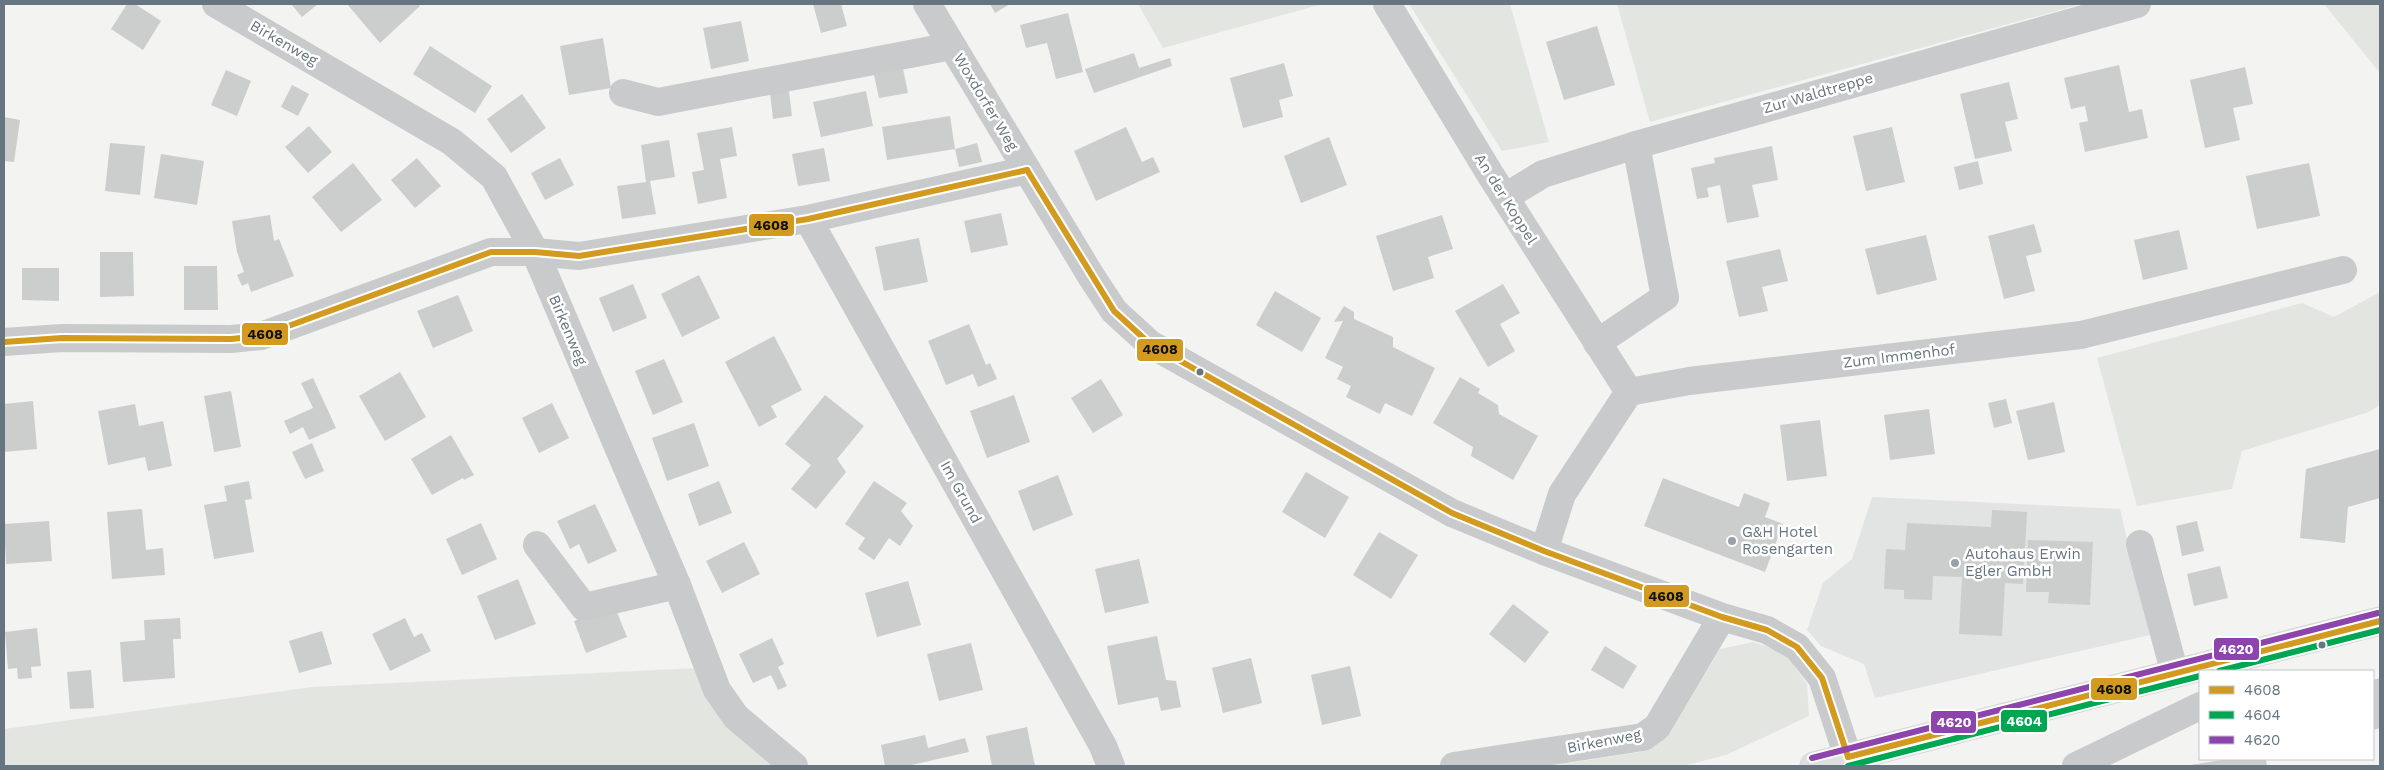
<svg xmlns="http://www.w3.org/2000/svg" width="2384" height="770" viewBox="0 0 2384 770" font-family="'Work Sans',sans-serif">
<style>
.built{fill:#e2e3e3}
.green{fill:#e3e6e0}
.building{fill:#cccdcd}
.lines{fill:none;stroke-linecap:round;stroke-linejoin:round}
.major-casing{stroke:#d0d1d1;stroke-width:29}
.minor{stroke:#c9cacb;stroke-width:28}
.major{stroke:#dedfdf;stroke-width:28}
.bus-1-casing{stroke:#fff;stroke-width:10}
.bus-2-casing{stroke:#fff;stroke-width:10}
.bus-3-casing{stroke:#fff;stroke-width:10}
.bus-1{stroke:#d39a20;stroke-width:6}
.bus-2{stroke:#00a651;stroke-width:6}
.bus-3{stroke:#8e44ad;stroke-width:6}
.bus-dot{fill:#66757f;stroke:#fff;stroke-width:2}
.poi-dot{fill:#97a1a7;stroke:#fff;stroke-width:2}
.labels{text-anchor:middle;stroke-width:5;stroke-linejoin:round;paint-order:stroke}
.street-label{font-size:15px;fill:#66757f;stroke:#fff}
.poi-label{font-size:15px;fill:#66757f;stroke:#fff;text-anchor:start}
.line-badge{stroke:#fff;stroke-width:2}
.badge-label{font-size:14px;text-anchor:middle;font-weight:bold;fill:#fff}
.pale-badge-label{font-size:14px;text-anchor:middle;font-weight:bold;fill:#111}
</style>
<rect width="100%" height="100%" fill="#f3f3f2"/>
<path class="built" d="M1872,497L2120,509L2150,635L1875,698L1864,664L1821,646L1807,630L1823,583L1852,559Z"/>
<g class="green">
<path d="M1138,4H1323L1163,48Z"/>
<path d="M1409,4H1510L1549,142L1502,151Z"/>
<path d="M1617,4H2082L1650,122Z"/>
<path d="M2324,4H2380V73Z"/>
<path d="M2380,292V405L2369,412L2242,451L2232,489L2137,506L2097,358L2302,303L2334,317Z"/>
<path d="M1753,642L1785,653L1807,684L1809,716L1726,755L1683,766H1550L1640,752L1675,722L1720,649Z"/>
<path d="M697,668L780,766H4V729L312,687Z"/>
</g>
<g class="building">
<path d="M127,4H135L161,21L143,50L111,29Z"/>
<path d="M291,4H318L302,17Z"/>
<path d="M347,4H418L420,6L380,43Z"/>
<path d="M813,4H841L847,26L821,33Z"/>
<path d="M990,4H1010L995,13Z"/>
<path d="M1068,13L1083,72L1056,79L1047,43L1026,48L1020,25Z"/>
<path d="M741,21L749,61L711,69L703,28Z"/>
<path d="M1597,26L1615,85L1564,100L1546,42Z"/>
<path d="M603,38L611,88L569,95L560,46Z"/>
<path d="M430,46L492,86L475,113L413,74Z"/>
<path d="M1134,53L1139,68L1170,58L1172,66L1094,93L1085,69Z"/>
<path d="M1284,63L1293,96L1279,100L1283,117L1243,128L1230,78Z"/>
<path d="M2119,65L2129,112L2142,109L2148,138L2085,152L2079,123L2088,121L2085,106L2071,109L2064,78Z"/>
<path d="M2245,67L2253,104L2233,108L2240,140L2205,148L2190,80Z"/>
<path d="M903,69L908,93L879,98L874,75Z"/>
<path d="M226,70L251,81L237,116L211,105Z"/>
<path d="M2009,82L2018,119L2005,122L2012,151L1975,159L1960,94Z"/>
<path d="M292,85L309,94L298,116L281,107Z"/>
<path d="M789,91L792,116L773,119L770,93Z"/>
<path d="M866,91L873,126L821,137L813,102Z"/>
<path d="M522,94L546,128L511,153L487,119Z"/>
<path d="M950,116L955,149L887,160L882,127Z"/>
<path d="M4,117L20,120L14,162L4,161Z"/>
<path d="M309,126L332,152L308,173L285,147Z"/>
<path d="M732,127L737,156L720,159L727,198L698,204L692,172L704,170L697,133Z"/>
<path d="M1126,127L1142,162L1153,157L1160,172L1096,201L1074,151Z"/>
<path d="M1892,127L1905,182L1866,191L1853,136Z"/>
<path d="M1329,137L1347,185L1301,203L1284,156Z"/>
<path d="M669,140L675,177L650,181L656,214L622,219L617,186L646,182L641,145Z"/>
<path d="M110,143L145,146L140,195L105,191Z"/>
<path d="M977,143L982,162L959,167L955,149Z"/>
<path d="M1772,146L1778,180L1752,185L1759,217L1727,223L1720,185L1707,188L1709,197L1697,199L1691,168L1715,163L1714,158Z"/>
<path d="M824,148L830,181L798,186L792,154Z"/>
<path d="M161,154L204,161L197,205L154,198Z"/>
<path d="M417,158L441,186L415,208L391,180Z"/>
<path d="M560,158L574,185L545,200L531,173Z"/>
<path d="M1978,161L1983,184L1959,190L1954,167Z"/>
<path d="M353,163L382,200L341,232L312,197Z"/>
<path d="M2309,163L2320,216L2257,229L2246,176Z"/>
<path d="M1001,213L1008,245L971,253L964,221Z"/>
<path d="M270,215L274,241L279,239L294,276L251,292L248,283L242,286L237,275L244,272L237,252L232,221Z"/>
<path d="M1442,215L1453,249L1428,257L1434,278L1393,291L1376,236Z"/>
<path d="M2034,224L2042,252L2026,256L2035,291L2004,299L1988,236Z"/>
<path d="M2179,230L2188,269L2143,280L2134,240Z"/>
<path d="M1926,235L1937,280L1877,295L1865,249Z"/>
<path d="M919,238L928,282L884,291L875,247Z"/>
<path d="M1780,249L1788,281L1762,287L1768,311L1739,317L1726,261Z"/>
<path d="M100,252H133L134,296L100,297Z"/>
<path d="M184,266H217L218,310H184Z"/>
<path d="M22,268H59V301L22,300Z"/>
<path d="M699,275L720,318L682,337L661,294Z"/>
<path d="M633,284L647,318L613,332L599,298Z"/>
<path d="M1503,284L1520,313L1500,324L1515,351L1488,367L1455,311Z"/>
<path d="M1275,291L1321,318L1302,352L1256,325Z"/>
<path d="M458,295L473,331L433,348L417,311Z"/>
<path d="M1344,306L1354,312V319L1393,337V347L1435,368L1412,416L1385,403L1380,414L1346,397L1351,386L1337,379L1343,367L1325,358L1343,321L1334,322Z"/>
<path d="M969,324L986,365L990,363L997,379L978,387L973,374L946,385L928,341Z"/>
<path d="M774,336L802,390L771,406L777,417L759,427L725,362Z"/>
<path d="M664,359L683,402L653,415L635,371Z"/>
<path d="M400,372L426,417L385,441L359,396Z"/>
<path d="M1460,377L1480,389L1478,393L1498,405L1499,414L1538,436L1513,480L1471,456L1473,447L1433,423Z"/>
<path d="M313,378L336,428L309,440L303,427L290,434L284,421L313,408L301,383Z"/>
<path d="M1101,379L1123,415L1093,433L1071,398Z"/>
<path d="M231,391L241,447L214,452L204,396Z"/>
<path d="M825,395L864,426L837,459L846,472L816,509L791,489L811,465L785,444Z"/>
<path d="M1014,395L1030,442L987,458L970,411Z"/>
<path d="M2006,399L2012,423L1994,428L1988,403Z"/>
<path d="M33,401L37,449L4,452V404Z"/>
<path d="M2054,402L2065,452L2028,460L2016,411Z"/>
<path d="M552,403L569,438L539,453L522,418Z"/>
<path d="M135,404L139,426L163,421L172,466L148,471L145,457L108,465L98,411Z"/>
<path d="M1929,409L1935,454L1890,460L1884,415Z"/>
<path d="M1820,420L1827,476L1787,481L1780,425Z"/>
<path d="M694,423L709,466L667,481L652,438Z"/>
<path d="M451,435L474,475L464,480L463,478L432,495L411,459Z"/>
<path d="M312,443L324,471L305,479L292,452Z"/>
<path d="M2380,449V498L2348,507L2345,543L2300,538L2306,469Z"/>
<path d="M1306,472L1349,497L1325,538L1282,512Z"/>
<path d="M1058,475L1073,515L1033,531L1018,491Z"/>
<path d="M1663,478L1739,507L1744,493L1770,503L1765,517L1783,524L1765,572L1644,526Z"/>
<path d="M249,481L252,499L245,500L254,552L214,559L204,505L227,501L224,486Z"/>
<path d="M719,481L732,513L699,526L688,494Z"/>
<path d="M874,481L907,503L901,511L913,526L900,546L889,538L874,560L858,549L865,538L845,524Z"/>
<path d="M595,504L617,551L588,564L579,544L570,549L557,521Z"/>
<path d="M142,509L146,550L163,548L165,575L112,579L107,512Z"/>
<path d="M1992,510L2027,512L2023,584L2005,583L2002,636L1959,634L1962,577L1933,576L1932,600L1904,599V590L1884,589L1886,549L1905,550L1907,523L1991,527Z"/>
<path d="M49,521L52,561L6,564L4,524Z"/>
<path d="M2197,521L2204,551L2182,556L2176,526Z"/>
<path d="M481,523L497,559L462,575L446,539Z"/>
<path d="M1379,532L1418,555L1391,599L1353,575Z"/>
<path d="M2028,540L2093,542L2090,605L2048,603L2049,592H2026Z"/>
<path d="M744,542L760,574L722,593L706,561Z"/>
<path d="M1139,559L1149,603L1105,613L1095,569Z"/>
<path d="M2220,566L2228,598L2194,606L2187,574Z"/>
<path d="M518,579L536,624L495,640L477,596Z"/>
<path d="M908,581L921,625L877,637L865,593Z"/>
<path d="M1513,604L1549,632L1525,663L1489,634Z"/>
<path d="M614,605L627,637L586,653L574,621Z"/>
<path d="M180,618L181,639H173L175,678L123,682L120,642L145,640L144,620Z"/>
<path d="M405,618L414,637L422,633L431,651L390,671L372,634Z"/>
<path d="M37,628L41,666L31,667L32,678L18,679L17,668L8,669L5,632Z"/>
<path d="M322,631L332,664L299,673L289,641Z"/>
<path d="M1157,636L1166,680L1176,681L1181,707L1161,711L1158,697L1118,705L1107,646Z"/>
<path d="M772,638L784,664L778,667L787,686L778,690L771,675L753,683L739,654Z"/>
<path d="M971,643L983,690L939,701L927,654Z"/>
<path d="M1605,646L1637,666L1623,689L1591,670Z"/>
<path d="M1251,658L1262,703L1223,713L1212,668Z"/>
<path d="M1350,666L1361,716L1322,725L1311,675Z"/>
<path d="M91,670L94,708L70,709L67,672Z"/>
<path d="M2380,678V728L2373,730V680Z"/>
<path d="M1027,727L1035,766H992L986,736Z"/>
<path d="M925,735L928,748L965,738L969,752L907,766H885L881,745Z"/>
<path d="M2228,759H2266L2267,766H2184Z"/>
</g>
<g class="lines">
<g class="major-casing">
<path id="major" d="M1814,766L2380,621"/>
</g>
<g class="minor">
<path d="M216,4L452,142L494,177L535,252L677,585L717,690L736,717L794,766"/>
<path d="M927,4L1091,276L1114,311L1150,344L1452,513L1544,551L1722,617L1767,630L1797,647L1822,678L1848,757"/>
<path d="M1387,4L1490,174L1629,392"/>
<path d="M623,93L658,102L952,46"/>
<path d="M1505,197L1543,174L1636,145L2137,4"/>
<path d="M808,219L1103,746L1111,766"/>
<path d="M4,342L62,338L231,339L261,336L491,252H535L579,256L808,219L1027,170"/>
<path d="M1597,343L1665,297L1636,145"/>
<path d="M2140,544L2175,674"/>
<path d="M537,545L584,607L677,585"/>
<path d="M1544,551L1562,494L1629,392L1689,381L2081,335L2343,270"/>
<path d="M1454,766L1643,737L1657,727L1722,617"/>
<path d="M2076,766L2200,706"/>
</g>
<use href="#major" class="major"/>
<g class="bus-1-casing">
<g id="bus-1">
<path d="M1027,170L1114,311L1150,344L1452,513L1544,551L1722,617L1767,630L1797,647L1822,678L1848,757"/>
<path d="M4,342L62,338L231,339L261,336L491,252H535L579,256L808,219L1027,170"/>
<path d="M1848,757L2380,621"/>
</g>
</g>
<g class="bus-2-casing">
<g id="bus-2">
<path d="M2219,671L2380,630"/>
<path d="M1848,766L2200,676"/>
</g>
</g>
<g class="bus-3-casing">
<path id="bus-3" d="M1812,758L2378,613"/>
</g>
<use href="#bus-1" class="bus-1"/>
<use href="#bus-2" class="bus-2"/>
<use href="#bus-3" class="bus-3"/>
</g>
<g class="bus-dot">
<circle cx="1200" cy="372" r="4.5"/>
<circle cx="2322" cy="645" r="4.5"/>
</g>
<g class="poi-dot">
<circle cx="1732" cy="541" r="5"/>
<circle cx="1955" cy="563" r="5"/>
</g>
<g class="labels">
<g class="street-label">
<text transform="translate(284 43) rotate(30)" y="5">Birkenweg</text>
<text transform="translate(1818 93) rotate(-16)" y="5">Zur Waldtreppe</text>
<text transform="translate(986 102) rotate(59)" y="5">Woxdorfer Weg</text>
<text transform="translate(1506 199) rotate(58)" y="5">An der Koppel</text>
<text transform="translate(568 330) rotate(67)" y="5">Birkenweg</text>
<text transform="translate(1899 356) rotate(-7)" y="5">Zum Immenhof</text>
<text transform="translate(961 492) rotate(61)" y="5">Im Grund</text>
<text transform="translate(1604 741) rotate(-11)" y="5">Birkenweg</text>
</g>
<g class="poi-label">
<text x="1742" y="537">G&amp;H Hotel<tspan x="1742" dy="17">Rosengarten</tspan></text>
<text x="1965" y="559">Autohaus Erwin<tspan x="1965" dy="17">Egler GmbH</tspan></text>
</g>
</g>
<g class="line-badge">
<rect x="748" y="213" width="47" height="24" rx="5" fill="#d39a20"/>
<rect x="241" y="322" width="48" height="24" rx="5" fill="#d39a20"/>
<rect x="1136" y="338" width="48" height="24" rx="5" fill="#d39a20"/>
<rect x="1643" y="584" width="47" height="24" rx="5" fill="#d39a20"/>
<rect x="2213" y="637" width="47" height="24" rx="5" fill="#8e44ad"/>
<rect x="2090" y="677" width="48" height="24" rx="5" fill="#d39a20"/>
<rect x="2000" y="709" width="48" height="24" rx="5" fill="#00a651"/>
<rect x="1930" y="710" width="47" height="24" rx="5" fill="#8e44ad"/>
</g>
<g class="badge-label">
<text x="2236" y="654">4620</text>
<text x="2024" y="726">4604</text>
<text x="1954" y="727">4620</text>
</g>
<g class="pale-badge-label">
<text x="771" y="230">4608</text>
<text x="265" y="339">4608</text>
<text x="1160" y="354">4608</text>
<text x="1666" y="601">4608</text>
<text x="2114" y="694">4608</text>
</g>
<rect width="2384" height="770" fill="none" stroke="#66757f" stroke-width="10"/>
<rect x="2199" y="670" width="175" height="90" fill="#ffffff" stroke="#c2c8cc"/>
<rect x="2209" y="686" width="25" height="8" fill="#d39a20" stroke="#c2c8cc"/>
<text x="2244" y="695" font-size="15" fill="#66757f">4608</text>
<rect x="2209" y="711" width="25" height="8" fill="#00a651" stroke="#c2c8cc"/>
<text x="2244" y="720" font-size="15" fill="#66757f">4604</text>
<rect x="2209" y="736" width="25" height="8" fill="#8e44ad" stroke="#c2c8cc"/>
<text x="2244" y="745" font-size="15" fill="#66757f">4620</text>
</svg>
